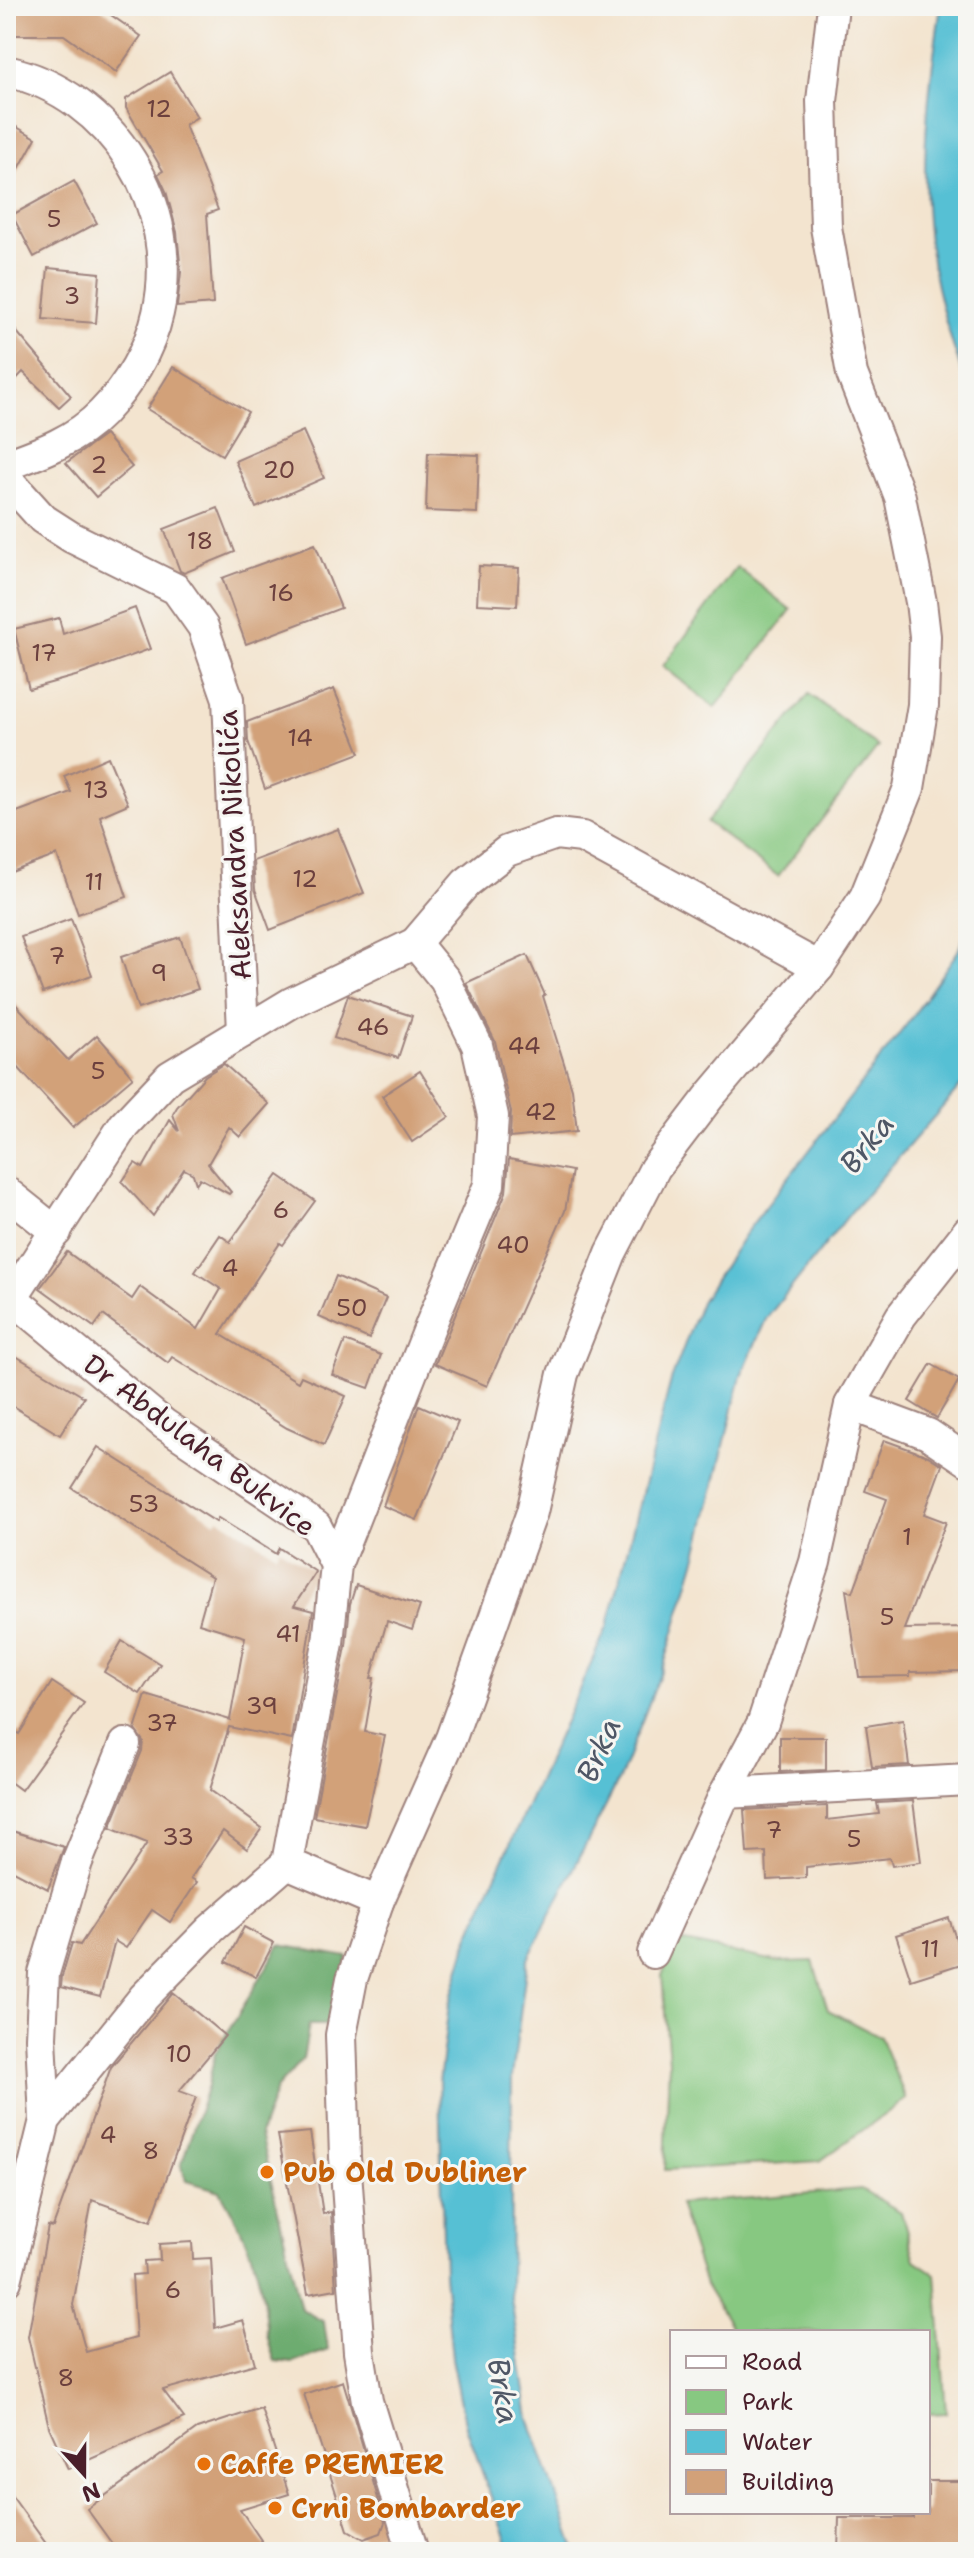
<svg xmlns="http://www.w3.org/2000/svg" width="974" height="2558" viewBox="0 0 974 2558" font-family="'Shantell Sans',sans-serif">
<style>
.green{fill:#87c881;stroke:#687456;stroke-width:2}
.forest{fill:#6dac6f;stroke:#5c664d;stroke-width:2}
.water{fill:#57c0d4;stroke:#507080;stroke-width:2}
.building{fill:#d2a179}
.lines{fill:none;stroke-linecap:round;stroke-linejoin:round}
.street-casing{stroke:#9e827d;stroke-width:34}
.street{stroke:#fff;stroke-width:30}
.food-dot{fill:#e8710a;stroke:#f6f6f2;stroke-width:3}
.labels{text-anchor:middle;stroke-width:6;stroke-linejoin:round;paint-order:stroke}
.number-label{font-size:24px;fill:#6c403e}
.street-label{font-size:28px;fill:#4a1f2b;stroke:#f6f6f2}
.food-label{font-size:28px;font-weight:bold;fill:#c56008;stroke:#f6f6f2;text-anchor:start}
.water-label{font-size:30px;font-style:italic;fill:#4f5766;stroke:#f6f6f2}
</style>
<rect width="100%" height="100%" fill="#f6f6f2"/>
<filter id="ink" filterUnits="userSpaceOnUse"><feTurbulence type="fractalNoise" baseFrequency=".0125" numOctaves="2"/><feDisplacementMap in="SourceGraphic" scale="16" xChannelSelector="R" yChannelSelector="G"/><feConvolveMatrix kernelMatrix="1 2 1 2 8 2 1 2 1" color-interpolation-filters="sRGB"/></filter>
<filter id="wash" filterUnits="userSpaceOnUse"><feTurbulence type="fractalNoise" baseFrequency=".006" numOctaves="4" result="noise"/><feDisplacementMap in="SourceGraphic" scale="32" xChannelSelector="R" yChannelSelector="G"/><feGaussianBlur stdDeviation="1.8" result="paint"/><feColorMatrix in="noise" values="0 0 0 0 0 0 0 0 0 0 0 0 0 0 0 0 0 1.4 0 .05"/><feComposite in="paint" operator="in"/></filter>
<g filter="url(#wash)">
<rect width="100%" height="100%" fill="#f3e4cf"/>
<g class="green">
<path d="M737,567L791,610L715,708L663,666Z"/>
<path d="M809,694L878,747L778,876L707,822Z"/>
<path d="M675,1940L780,1962L813,1961L828,2010L880,2037L906,2099L820,2161L665,2170L669,2061L662,1976Z"/>
<path d="M861,2189L901,2212L915,2260L936,2274L946,2413L928,2414V2332H734L705,2285L679,2204Z"/>
</g>
<path class="forest" d="M280,1945L348,1957L330,2025H309L303,2059L276,2089L260,2134L301,2309L324,2322L328,2350L293,2363L275,2361C263,2332 267,2316 261,2288C254,2253 238,2221 220,2191L187,2181L181,2165L208,2085L215,2053Z"/>
<g class="water">
<path d="M941,6H968V389C949,338 931,276 927,221C921,149 930,77 941,6Z"/>
<path d="M968,926V1078L852,1211L766,1319L741,1376L697,1555L665,1662L620,1777L527,1961L512,2077L510,2292L529,2418L576,2552H510L465,2423L452,2358L444,2274L439,2082L449,2005L470,1934L608,1625L671,1380L701,1302L744,1235L910,1020L958,951Z"/>
</g>
<g id="blocks">
<g class="building">
<path d="M6,6H98L141,36L116,72L64,35H6Z"/>
<path d="M170,72L197,117L185,125L218,210L207,214L213,304L177,307L181,272L177,232L166,191L158,174L163,171L126,108V99Z"/>
<path d="M6,121L36,138L6,192Z"/>
<path d="M74,181L97,223L34,257L12,215Z"/>
<path d="M48,268L100,273L96,323L43,319Z"/>
<path d="M6,319L71,396L59,407L23,372L6,390Z"/>
<path d="M173,367L248,412L222,455L147,409Z"/>
<path d="M303,431L324,478L256,508L235,461Z"/>
<path d="M105,435L132,467L96,497L66,463Z"/>
<path d="M428,453L479,455L477,513L426,511Z"/>
<path d="M218,508L235,552L184,573L180,571L164,529Z"/>
<path d="M315,544L341,608L246,644L222,578Z"/>
<path d="M479,566L519,568L517,606L477,604Z"/>
<path d="M135,608L150,649L79,675L29,689L14,629L59,618L63,634Z"/>
<path d="M334,689L360,753L265,789L248,741L247,722Z"/>
<path d="M108,757L128,804L100,816L127,897L78,914L57,855L6,874V816L71,792L64,776Z"/>
<path d="M338,829L364,893L270,930L255,889L253,861Z"/>
<path d="M71,919L92,975L43,993L21,937Z"/>
<path d="M180,937L198,989L138,1009L121,957Z"/>
<path d="M527,955L545,995L543,996L572,1089L577,1131L510,1138L511,1112L495,1041L466,983Z"/>
<path d="M6,994L68,1060L97,1035L133,1077L73,1128L6,1054Z"/>
<path d="M348,995L412,1016L398,1058L334,1038Z"/>
<path d="M224,1064L269,1104L240,1137L229,1127L208,1164L231,1192L229,1194L200,1178L196,1184L193,1174L184,1169L153,1216L122,1182L135,1163L143,1168L170,1120L179,1131L173,1114L177,1107L205,1076Z"/>
<path d="M420,1071L449,1117L412,1142L382,1096Z"/>
<path d="M509,1159L572,1171L565,1211L487,1386L435,1364L506,1192Z"/>
<path d="M278,1175L315,1201L283,1245L280,1243L220,1334L298,1382L301,1376L346,1396L324,1445L287,1428L172,1357L168,1363L103,1315L94,1327L40,1288L67,1252L132,1299L140,1287L198,1329L221,1289L195,1272L220,1235L230,1242Z"/>
<path d="M336,1276L386,1298L369,1339L319,1317Z"/>
<path d="M345,1341L381,1355L369,1388L332,1375Z"/>
<path d="M6,1350L84,1397L60,1435L6,1402Z"/>
<path d="M931,1364L959,1380L937,1418L909,1401Z"/>
<path d="M419,1405L458,1422L417,1520L383,1506Z"/>
<path d="M884,1440L928,1456L942,1465L924,1514L946,1522L904,1629L968,1628V1671L910,1672V1676L859,1677L846,1590L853,1592L887,1499L865,1491Z"/>
<path d="M98,1447L216,1522L218,1518L276,1554L279,1548L316,1572L294,1606L313,1611L292,1740L229,1727L210,1790L262,1828L247,1849L223,1831L191,1878L197,1882L170,1922L152,1910L126,1948L115,1941L100,1997L61,1987L62,1976L72,1943L80,1945L147,1843L110,1828L142,1751L143,1741L135,1730L146,1695L230,1720L245,1637L199,1623L212,1577L72,1488Z"/>
<path d="M356,1585L420,1606L412,1630L387,1621L371,1678H374L365,1732L385,1736L365,1826L314,1817L346,1646L350,1604Z"/>
<path d="M122,1641L160,1664L140,1694L104,1672Z"/>
<path d="M52,1682L84,1703L21,1790L6,1779V1724L19,1734Z"/>
<path d="M903,1720L909,1765L872,1767L866,1726Z"/>
<path d="M780,1737H826V1770L780,1772Z"/>
<path d="M913,1801L921,1862L892,1866L890,1858L806,1867V1878L767,1880L766,1852L747,1853L744,1810L827,1806V1820L879,1814L877,1803Z"/>
<path d="M6,1829L64,1847L48,1889L6,1867Z"/>
<path d="M949,1918L964,1963L911,1980L896,1935Z"/>
<path d="M244,1927L274,1943L256,1977L226,1962Z"/>
<path d="M173,1993L225,2036L179,2091L196,2097L151,2221L92,2200L73,2305L86,2352L136,2338L132,2275L145,2274L144,2261L160,2260L159,2244L192,2242L193,2259L211,2258L215,2328L243,2320L255,2364L163,2390L184,2418L68,2469L49,2427L28,2337L48,2226L53,2227L111,2067Z"/>
<path d="M310,2132L323,2214L331,2212L336,2289L308,2294L278,2135Z"/>
<path d="M343,2381L385,2522L381,2533L364,2539L348,2530L304,2394Z"/>
<path d="M261,2408L289,2494L240,2509L269,2552H118L87,2509L197,2429Z"/>
<path d="M928,2481H968V2552H838L839,2518H913V2512H928Z"/>
<path d="M6,2488L52,2552H6Z"/>
</g>
</g>
</g>
<g filter="url(#ink)">
<use href="#blocks" fill-opacity="0" stroke="#9e827d" stroke-width="2"/>
<g class="lines">
<g class="street-casing">
<g id="street">
<path d="M6,71C113,94 182,207 158,313C150,350 127,387 102,413C76,440 40,453 6,465"/>
<path d="M6,478L43,519L71,537L176,589L203,627L228,699L243,1032"/>
<path d="M415,943L466,883L507,851L556,834L582,837L819,967"/>
<path d="M6,1192L56,1232"/>
<path d="M6,1307L124,1125L170,1076L291,1003L415,943L445,980L477,1045L493,1116L489,1185L431,1324L336,1565"/>
<path d="M850,1405L928,1434L968,1461"/>
<path d="M725,1793L968,1780"/>
<path d="M287,1863L378,1902"/>
<path d="M653,1953L725,1793L763,1722L815,1562L850,1405L901,1316L968,1231"/>
<path d="M45,2120L41,2037L44,1973L77,1862L125,1744"/>
<path d="M6,2281L45,2120L144,1997L211,1929L287,1863L328,1643L336,1565L316,1526L164,1424L12,1298"/>
<path d="M413,2552L367,2401L359,2352L345,2157L341,2035L352,1979L378,1902L451,1738L490,1630L532,1512L563,1374L611,1253L655,1168L710,1096L819,967L865,897L909,788L923,705L925,636L921,602L900,497L852,374L826,227L822,101L833,6"/>
</g>
</g>
<use href="#street" class="street"/>
</g>
</g>
<g class="food-dot">
<circle cx="267" cy="2172" r="8"/>
<circle cx="204" cy="2464" r="8"/>
<circle cx="275" cy="2508" r="8"/>
</g>
<g class="labels">
<g class="number-label">
<text x="159" y="117">12</text>
<text x="54" y="227">5</text>
<text x="72" y="304">3</text>
<text x="99" y="473">2</text>
<text x="279" y="478">20</text>
<text x="200" y="549">18</text>
<text x="281" y="601">16</text>
<text x="44" y="661">17</text>
<text x="300" y="746">14</text>
<text x="96" y="798">13</text>
<text x="305" y="887">12</text>
<text x="94" y="890">11</text>
<text x="57" y="964">7</text>
<text x="159" y="981">9</text>
<text x="373" y="1035">46</text>
<text x="524" y="1054">44</text>
<text x="98" y="1079">5</text>
<text x="541" y="1120">42</text>
<text x="281" y="1218">6</text>
<text x="513" y="1253">40</text>
<text x="230" y="1276">4</text>
<text x="352" y="1316">50</text>
<text x="144" y="1512">53</text>
<text x="907" y="1545">1</text>
<text x="887" y="1625">5</text>
<text x="288" y="1642">41</text>
<text x="262" y="1714">39</text>
<text x="162" y="1731">37</text>
<text x="774" y="1838">7</text>
<text x="178" y="1845">33</text>
<text x="854" y="1847">5</text>
<text x="930" y="1957">11</text>
<text x="179" y="2062">10</text>
<text x="108" y="2143">4</text>
<text x="151" y="2159">8</text>
<text x="173" y="2298">6</text>
<text x="66" y="2386">8</text>
</g>
<g class="street-label">
<text transform="translate(234 845) rotate(-93)" y="10">Aleksandra Nikolića</text>
<text transform="translate(200 1445) rotate(37)" y="10">Dr Abdulaha Bukvice</text>
</g>
<g class="food-label">
<text x="283" y="2182">Pub Old Dubliner</text>
<text x="220" y="2474">Caffe PREMIER</text>
<text x="291" y="2518">Crni Bombarder</text>
</g>
<g class="water-label">
<text transform="translate(867 1144) rotate(-51)" y="10">Brka</text>
<text transform="translate(599 1750) rotate(-66)" y="10">Brka</text>
<text transform="translate(503 2391) rotate(80)" y="10">Brka</text>
</g>
</g>
<rect width="974" height="2558" fill="none" stroke="#f6f6f2" stroke-width="32"/>
<rect x="670" y="2330" width="260" height="184" fill="#f6f6f2" stroke="#b1a0a2" stroke-width="2"/>
<rect x="686" y="2356" width="40" height="12" fill="#ffffff" stroke="#b1a0a2" stroke-width="2"/>
<text x="742" y="2370" font-size="24" fill="#4a1f2b">Road</text>
<rect x="686" y="2390" width="40" height="24" fill="#87c881" stroke="#b1a0a2" stroke-width="2"/>
<text x="742" y="2410" font-size="24" fill="#4a1f2b">Park</text>
<rect x="686" y="2430" width="40" height="24" fill="#57c0d4" stroke="#b1a0a2" stroke-width="2"/>
<text x="742" y="2450" font-size="24" fill="#4a1f2b">Water</text>
<rect x="686" y="2470" width="40" height="24" fill="#d2a179" stroke="#b1a0a2" stroke-width="2"/>
<text x="742" y="2490" font-size="24" fill="#4a1f2b">Building</text>
<g transform="translate(84 2474) rotate(159)" stroke="#f6f6f2" stroke-width="6" paint-order="stroke">
<path d="M0-6L14 30L0 20L-14 30Z" fill="#4a1f2b"/>
<text y="-12" font-size="22" font-weight="bold" text-anchor="middle" fill="#4a1f2b">N</text>
</g>
</svg>
